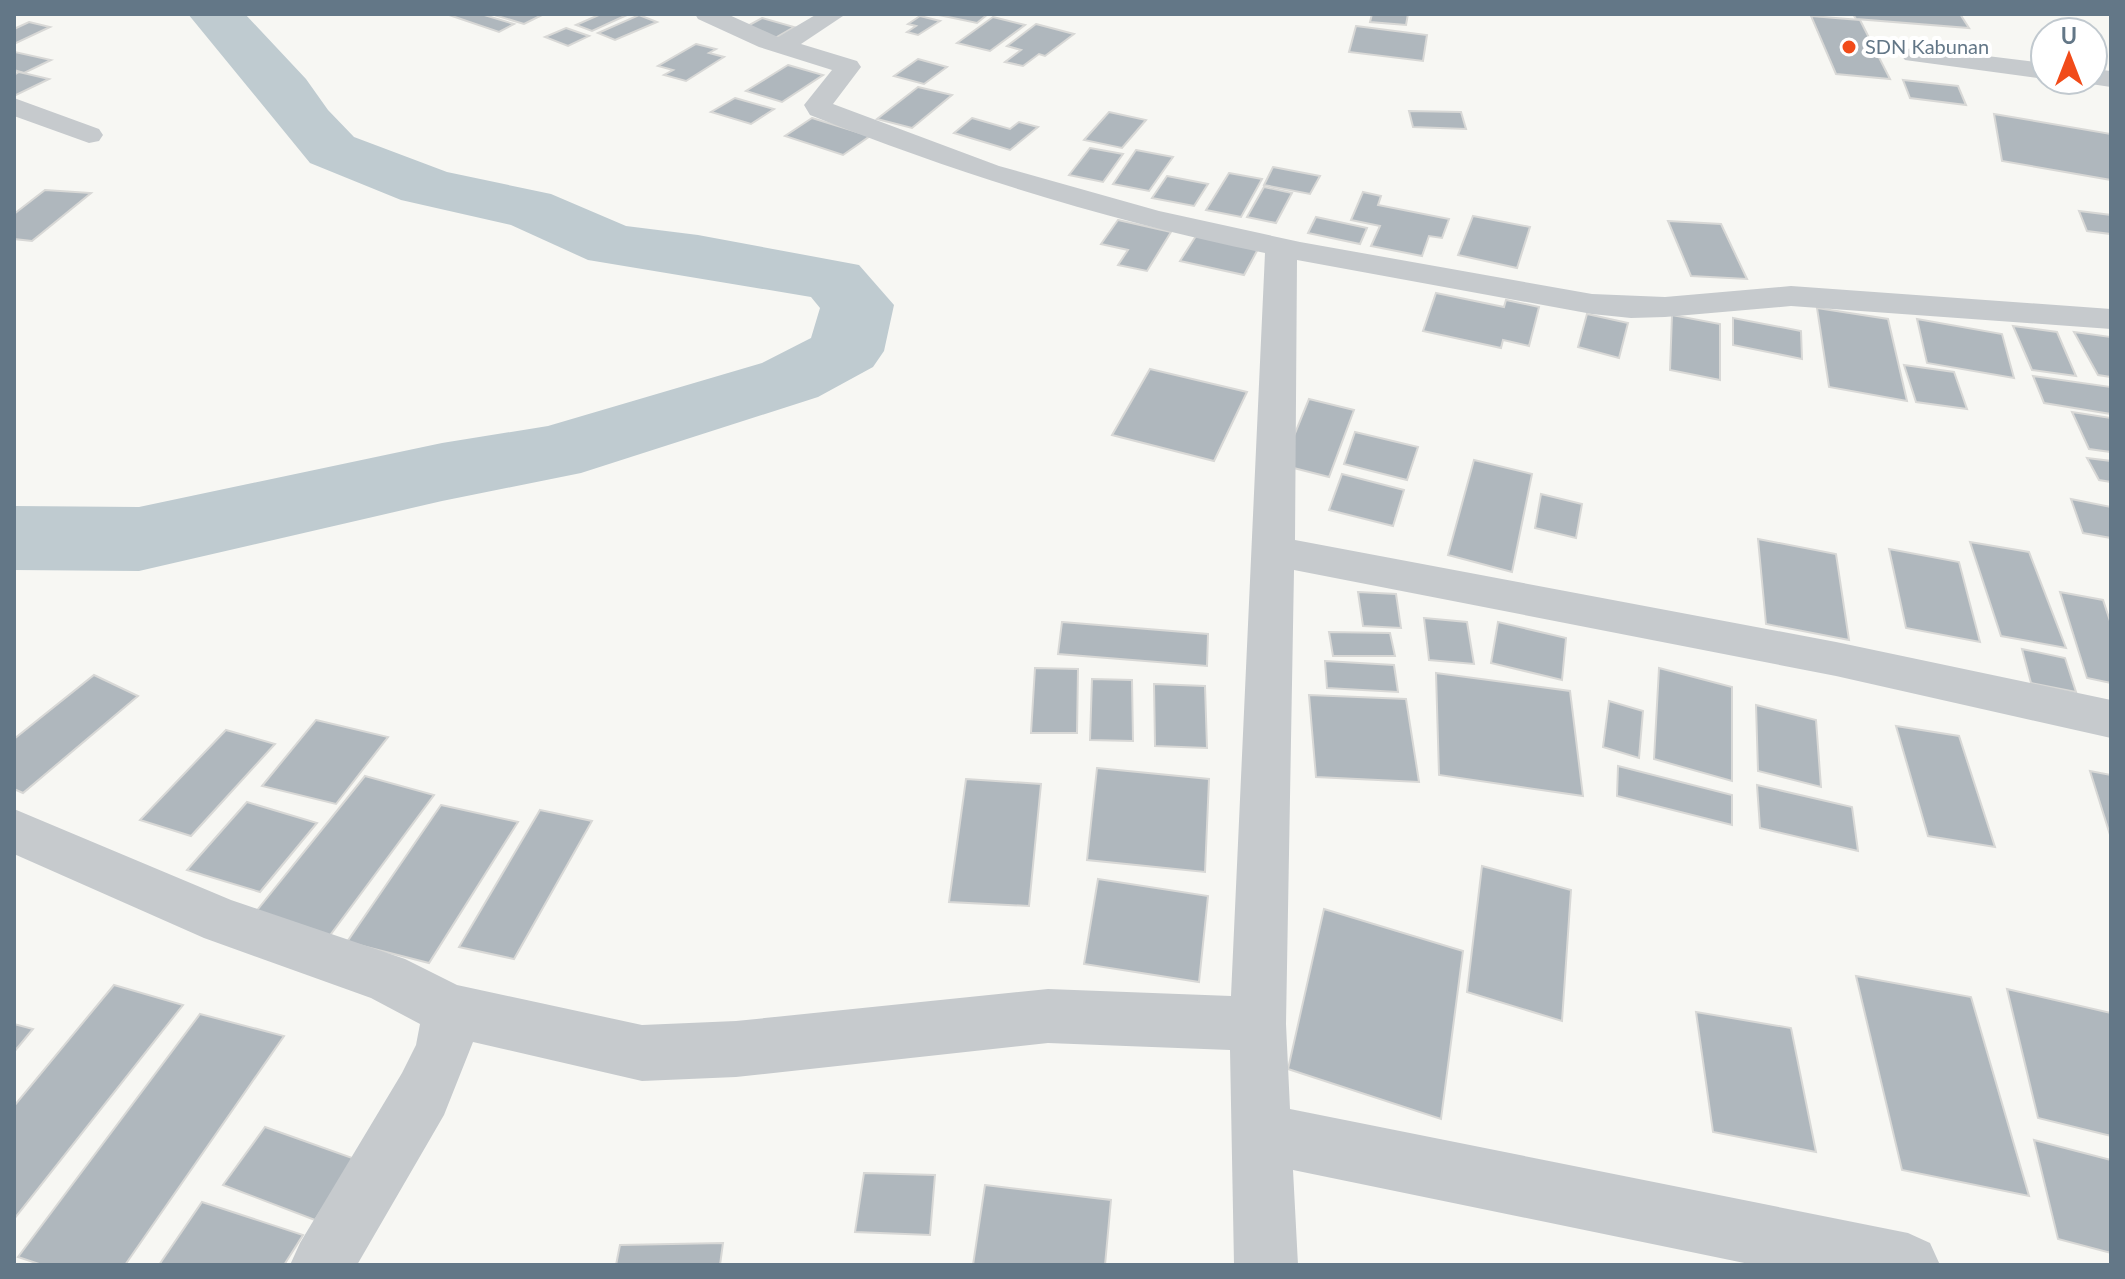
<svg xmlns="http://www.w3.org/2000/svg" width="2125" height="1279" viewBox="0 0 2125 1279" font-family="Lato,sans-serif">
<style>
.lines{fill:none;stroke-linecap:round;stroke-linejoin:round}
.river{fill:#bfcbd0;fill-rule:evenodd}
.building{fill:#afb7bd;stroke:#d8d8d6;stroke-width:2}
.minor{fill:#c6cacd;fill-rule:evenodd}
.poi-dot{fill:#f14b19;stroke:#fff;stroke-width:3}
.labels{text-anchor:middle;stroke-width:8;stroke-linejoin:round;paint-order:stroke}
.far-poi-label{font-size:20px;fill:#637787;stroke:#fff;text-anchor:start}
</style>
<rect width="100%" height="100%" fill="#f7f7f3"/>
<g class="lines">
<path class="river" d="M188,14H245L306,79L328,110L354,137L447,172L551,194L626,226L698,235L859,265L894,305L884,351L873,367L818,397L581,473L442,501L139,571L14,570V506L139,507L442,443L548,426L762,363L811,338L820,308L811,297L588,260L511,225L401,200L310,163Z"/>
</g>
<g class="building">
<path d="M452,14H481L514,24L499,32L449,15Z"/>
<path d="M491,14H544L524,24Z"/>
<path d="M601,14H629L592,31L576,25Z"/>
<path d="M934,14H988L977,23Z"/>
<path d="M1372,14H1408L1406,25L1370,22Z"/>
<path d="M1853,14H1960L1969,28L1856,19Z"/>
<path d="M639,15L657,22L615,40L598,33Z"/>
<path d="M920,16L940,21L918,35L907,32L916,26L908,24Z"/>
<path d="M1811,16L1860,20L1890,79L1836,74Z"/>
<path d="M993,17L1025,25L990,51L957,43Z"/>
<path d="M762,18L794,27L775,38L742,29Z"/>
<path d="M29,22L50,27L14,44V29Z"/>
<path d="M1036,24L1074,34L1045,56L1039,54L1023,66L1005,62L1021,50L1007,46Z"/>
<path d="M1356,26L1427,35L1423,61L1349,52Z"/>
<path d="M566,28L589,36L568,46L545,37Z"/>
<path d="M696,44L716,49L709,53L724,57L686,81L664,75L673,70L658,66Z"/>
<path d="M14,53L15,52L51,60L24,73L14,70Z"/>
<path d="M918,59L947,67L924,84L894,76Z"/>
<path d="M788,65L823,75L782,102L746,91Z"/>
<path d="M19,72L49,79L14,96V75Z"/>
<path d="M1903,80L1958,86L1966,105L1910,98Z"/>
<path d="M918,87L952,95L912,128L877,119Z"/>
<path d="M735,98L774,109L751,124L711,112Z"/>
<path d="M1409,111L1461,112L1466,129L1413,127Z"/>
<path d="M1109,112L1146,120L1122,148L1084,140Z"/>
<path d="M1994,114L2111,134V180L2002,161Z"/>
<path d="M812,118L870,136L843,155L785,136Z"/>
<path d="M972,118L1010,129L1019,122L1038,127L1010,150L954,133Z"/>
<path d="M1090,148L1123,154L1103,182L1069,175Z"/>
<path d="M1136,150L1173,157L1149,191L1113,184Z"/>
<path d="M1273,167L1320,176L1310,194L1264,185Z"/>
<path d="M1229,173L1262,179L1241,217L1206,210Z"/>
<path d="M1167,176L1208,184L1194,206L1152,198Z"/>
<path d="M1264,187L1292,193L1276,223L1247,217Z"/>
<path d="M45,190L91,193L32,241L14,239V214Z"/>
<path d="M1363,192L1381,196L1378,205L1449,219L1442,238L1429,236L1422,256L1371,246L1380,226L1351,220Z"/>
<path d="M2079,211L2111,215V234L2087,231Z"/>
<path d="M1473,216L1530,227L1517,268L1458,255Z"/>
<path d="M1316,217L1367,228L1360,244L1308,233Z"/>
<path d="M1118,220L1171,232L1147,271L1118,265L1128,250L1101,244Z"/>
<path d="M1668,221L1721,224L1747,279L1691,276Z"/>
<path d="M1196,236L1258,249L1244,275L1180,261Z"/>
<path d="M1436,293L1504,307L1506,300L1539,307L1529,346L1503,340L1501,348L1423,331Z"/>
<path d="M1817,308L1888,319L1907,401L1829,387Z"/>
<path d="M1587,314L1628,323L1619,358L1578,347Z"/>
<path d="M1672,315L1720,324V380L1670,370Z"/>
<path d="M1733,318L1801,331L1802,359L1733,345Z"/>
<path d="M1917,319L2002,334L2014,378L1927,363Z"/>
<path d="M2013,326L2057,332L2076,376L2032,370Z"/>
<path d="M2074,332L2111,337V377L2098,375Z"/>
<path d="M1904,365L1954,372L1967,409L1916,402Z"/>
<path d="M1150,369L1247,392L1214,461L1112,435Z"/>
<path d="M2033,376L2111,387V414L2044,403Z"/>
<path d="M1309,399L1354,410L1329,477L1282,465Z"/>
<path d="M2072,412L2111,418V452L2089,449Z"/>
<path d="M1355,432L1418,447L1407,480L1344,464Z"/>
<path d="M2087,458L2111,461V482L2099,480Z"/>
<path d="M1474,460L1532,474L1512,572L1448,555Z"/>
<path d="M1342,474L1404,490L1393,526L1329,510Z"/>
<path d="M1541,494L1582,504L1576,538L1535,528Z"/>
<path d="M2071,499L2111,507V538L2083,533Z"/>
<path d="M1758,539L1836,554L1849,640L1766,624Z"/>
<path d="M1970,542L2029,552L2066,648L2001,636Z"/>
<path d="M1889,549L1959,562L1980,642L1906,628Z"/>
<path d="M1358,592L1396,594L1401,628L1363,626Z"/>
<path d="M2060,592L2103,600L2111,624V683L2087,678Z"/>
<path d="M1424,618L1467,622L1474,664L1429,660Z"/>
<path d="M1062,622L1208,634L1207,666L1058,654Z"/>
<path d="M1498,622L1566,638L1562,680L1491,663Z"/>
<path d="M1329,632L1390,633L1395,656H1333Z"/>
<path d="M2022,649L2065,658L2076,692L2031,683Z"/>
<path d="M1325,661L1394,665L1398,692L1327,688Z"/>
<path d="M1035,668L1078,669L1077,733H1031Z"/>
<path d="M1659,668L1732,687V781L1654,759Z"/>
<path d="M1436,673L1570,691L1583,796L1439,775Z"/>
<path d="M94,675L138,696L23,793L14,789V739Z"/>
<path d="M1092,679L1132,680L1133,741L1090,740Z"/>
<path d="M1154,684L1205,686L1207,748L1155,746Z"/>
<path d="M1309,695L1406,699L1419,782L1316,777Z"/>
<path d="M1609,701L1643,711L1639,758L1603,747Z"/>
<path d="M1756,705L1816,720L1821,787L1758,771Z"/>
<path d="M316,720L388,737L336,804L262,786Z"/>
<path d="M1896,726L1959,736L1995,847L1928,836Z"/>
<path d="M226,730L275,744L191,836L140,820Z"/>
<path d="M1618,766L1732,795V825L1617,796Z"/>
<path d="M1097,768L1209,779L1205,872L1087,860Z"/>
<path d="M2090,771L2111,775V838Z"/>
<path d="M365,776L434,795L325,942L250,919Z"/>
<path d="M966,779L1041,784L1029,906L949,902Z"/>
<path d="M1757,785L1852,807L1858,851L1760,828Z"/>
<path d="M247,802L317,823L260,892L187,870Z"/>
<path d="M441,805L518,822L429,963L347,942Z"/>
<path d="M540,810L592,821L514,959L459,947Z"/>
<path d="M1482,866L1571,890L1562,1021L1467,992Z"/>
<path d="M1098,879L1208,896L1199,982L1084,964Z"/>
<path d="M1324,909L1463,951L1441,1119L1288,1069Z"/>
<path d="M1856,976L1971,997L2029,1196L1902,1170Z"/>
<path d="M114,985L183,1005L14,1219V1106Z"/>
<path d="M2007,989L2111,1013V1136L2038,1118Z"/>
<path d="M1696,1012L1791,1028L1816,1152L1713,1132Z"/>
<path d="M200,1014L284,1036L125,1265H42L18,1257Z"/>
<path d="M14,1024L33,1029L14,1052Z"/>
<path d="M265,1127L355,1159L315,1220L223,1185Z"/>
<path d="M2034,1140L2111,1160V1253L2058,1239Z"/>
<path d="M864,1173L935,1175L930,1235L855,1232Z"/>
<path d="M985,1185L1111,1200L1105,1265H973Z"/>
<path d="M202,1202L303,1235L284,1265H159Z"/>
<path d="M723,1243L720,1265H616L620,1245Z"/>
</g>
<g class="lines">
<g class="minor">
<path d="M695,14H727L778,37L817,14H846L801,44L857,61L861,67L833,104L999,166L1159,211L1300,242L1592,294L1665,297L1791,286L2111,309V329L1791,306L1665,317L1631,318L1592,314L1297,260L1295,540L1836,642L2111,700V738L1836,676L1294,570L1286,1024L1290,1109L1908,1233L1930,1243L1940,1265H1754L1293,1170L1298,1265H1234L1230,1050L1048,1043L736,1077L642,1081L473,1042L444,1115L357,1265H290L300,1243L402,1073L416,1045L420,1024L371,998L204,938L14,854V809L231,900L405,959L457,985L642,1025L736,1021L1048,989L1231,996L1265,253C1106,220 961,175 810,115L804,105L832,70L759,47L698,19Z"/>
<path d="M1914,47L2045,63V79L1905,60L1901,55L1905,50Z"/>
<path d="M2093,69L2111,71V87L2084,83L2082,80H2093Z"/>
<path d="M14,98L99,129L103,135L99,141L89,143L14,116Z"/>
</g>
</g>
<circle class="poi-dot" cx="1849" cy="47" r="8"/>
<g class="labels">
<g class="far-poi-label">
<text x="1865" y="54">SDN Kabunan</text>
</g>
</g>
<rect width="2125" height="1279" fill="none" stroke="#637787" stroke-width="32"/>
<g transform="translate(2069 56)"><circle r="38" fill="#ffffff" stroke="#c1c9cf" stroke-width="2"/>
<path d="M0-6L14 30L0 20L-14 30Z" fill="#f14b19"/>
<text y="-12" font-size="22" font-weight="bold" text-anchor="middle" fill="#637787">U</text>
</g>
</svg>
